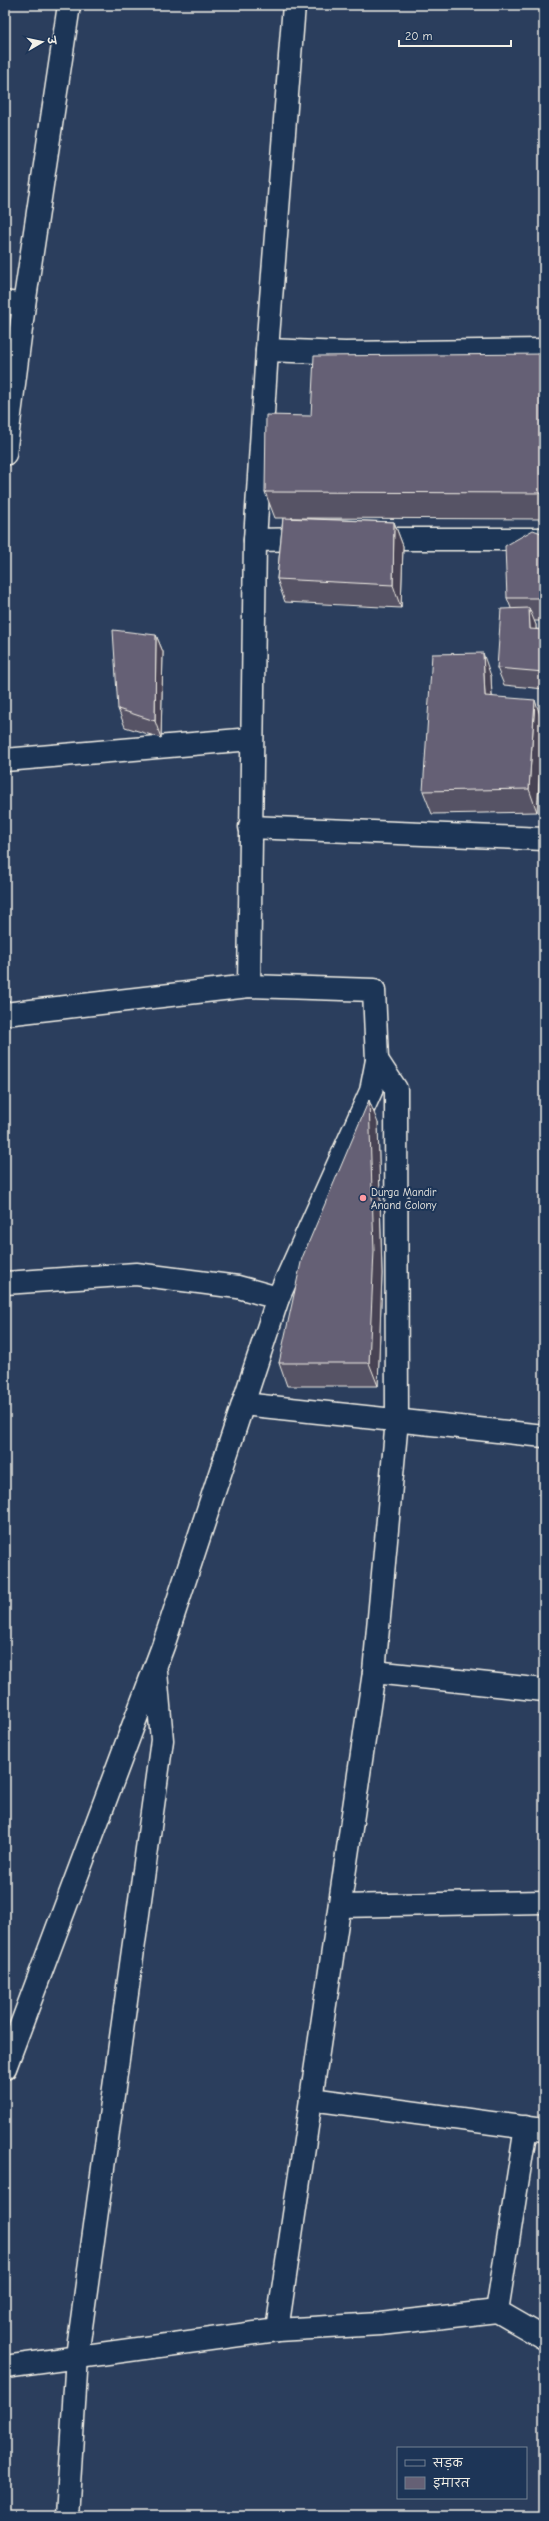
<svg xmlns="http://www.w3.org/2000/svg" width="549" height="2521" viewBox="0 0 549 2521" font-family="'Comic Neue','Playpen Sans Deva',sans-serif">
<style>
.lines{fill:none;stroke-linecap:round;stroke-linejoin:round}
.minor-casing{stroke:#f4f1e8;stroke-width:25}
.minor{stroke:#1d3557;stroke-width:22}
.wall{fill:#575365;stroke:#f4f1e8}
.shaded-wall{fill:#474352;stroke:#f4f1e8}
.building{fill:#656075;stroke:#f4f1e8}
.poi-dot{fill:#ff9aa2;stroke:#1d3557;stroke-width:1.5}
.labels{text-anchor:middle;stroke-width:4;stroke-linejoin:round;paint-order:stroke}
.poi-label{font-size:11px;fill:#f4f1e8;stroke:#1d3557;text-anchor:start}
</style>
<rect width="100%" height="100%" fill="#2b3e5d"/>
<filter id="ink" filterUnits="userSpaceOnUse"><feTurbulence type="fractalNoise" baseFrequency=".025" numOctaves="2"/><feDisplacementMap in="SourceGraphic" scale="8" xChannelSelector="R" yChannelSelector="G"/><feConvolveMatrix kernelMatrix="1 2 1 2 8 2 1 2 1" color-interpolation-filters="sRGB"/></filter>
<g filter="url(#ink)">
<g class="lines">
<g class="minor-casing">
<g id="minor">
<path d="M5,302L24,305"/>
<path d="M267,350L345,353L544,350"/>
<path d="M5,454L24,305L69,5"/>
<path d="M370,539H544"/>
<path d="M255,540L312,539"/>
<path d="M5,760L251,739"/>
<path d="M250,827L544,839"/>
<path d="M249,986L255,540L267,350L294,5"/>
<path d="M5,1014L249,986L374,990L377,1060L371,1091L278,1298L163,1646L5,2068"/>
<path d="M5,1283L136,1274L238,1287L278,1298"/>
<path d="M243,1404L544,1436"/>
<path d="M374,1672L544,1690"/>
<path d="M340,1906L544,1902"/>
<path d="M311,2099L544,2130"/>
<path d="M497,2311L526,2127"/>
<path d="M277,2330L374,1672L397,1420L396,1089L377,1060"/>
<path d="M5,2367L277,2330L380,2324L497,2311L544,2338"/>
<path d="M67,2516L77,2356L162,1740L156,1672"/>
</g>
</g>
<use href="#minor" class="minor"/>
</g>
<g class="wall">
<path d="M544,354V519L291,518L394,522L403,546L401,608L285,602L277,579L283,518H275L265,492L311,416Z"/>
<path d="M544,534V621H534L536,625V629L544,630V689L504,685L497,668L511,608L507,598Z"/>
<path d="M156,635L163,652L161,738L125,727L118,709Z"/>
<path d="M491,676L492,696L543,724L537,812L432,814L423,791Z"/>
<path d="M378,1123L382,1274L378,1386H287L279,1363Z"/>
</g>
<g class="shaded-wall">
<path d="M394,522L403,546L401,608L393,585Z"/>
<path d="M529,608L536,625V646L530,629Z"/>
<path d="M156,635L163,652L161,738L155,721Z"/>
<path d="M483,653L491,676L493,719L485,696Z"/>
<path d="M535,700L543,724L537,812L529,789Z"/>
<path d="M369,1100L378,1123L382,1274L378,1386L369,1363Z"/>
</g>
<g class="building">
<path d="M544,354V493L265,492L266,415L311,416L314,356Z"/>
<path d="M283,518L394,522L393,585L277,579Z"/>
<path d="M533,530L544,534V598H507L505,546Z"/>
<path d="M529,608L530,629L544,630V672L497,668L501,609Z"/>
<path d="M113,630L156,635L155,721L118,709Z"/>
<path d="M483,653L485,696L535,700L529,789L423,791L432,654Z"/>
<path d="M369,1100L374,1251L369,1363H279L302,1258Z"/>
</g>
</g>
<circle class="poi-dot" cx="363" cy="1198" r="4"/>
<g class="labels">
<g class="poi-label">
<text x="371" y="1196">Durga Mandir<tspan x="371" dy="13">Anand Colony</tspan></text>
</g>
</g>
<rect width="549" height="2521" fill="none" stroke="#1d3557" stroke-width="20"/>
<rect x="10" y="10" width="529" height="2501" fill="none" stroke="#f4f1e8" stroke-width="1.5" filter="url(#ink)"/>
<rect x="397" y="2447" width="130" height="52" fill="#1d3557" stroke="#738091"/>
<rect x="405" y="2460" width="20" height="6" fill="#1d3557" stroke="#738091"/>
<text x="433" y="2467" font-size="12" fill="#f4f1e8">सड़क</text>
<rect x="405" y="2477" width="20" height="12" fill="#656075" stroke="#738091"/>
<text x="433" y="2487" font-size="12" fill="#f4f1e8">इमारत</text>
<g transform="translate(42 42) rotate(81)" stroke="#1d3557" stroke-width="3" paint-order="stroke">
<path d="M0-3L7 15L0 10L-7 15Z" fill="#f4f1e8"/>
<text y="-6" font-size="11" font-weight="bold" text-anchor="middle" fill="#f4f1e8">उ</text>
</g>
<path d="M399 40v6h112v-6" fill="none" stroke="#f4f1e8" stroke-width="2"/>
<text x="405" y="40" font-size="12" fill="#f4f1e8" stroke="#1d3557" stroke-width="3" paint-order="stroke">20 m</text>
</svg>
